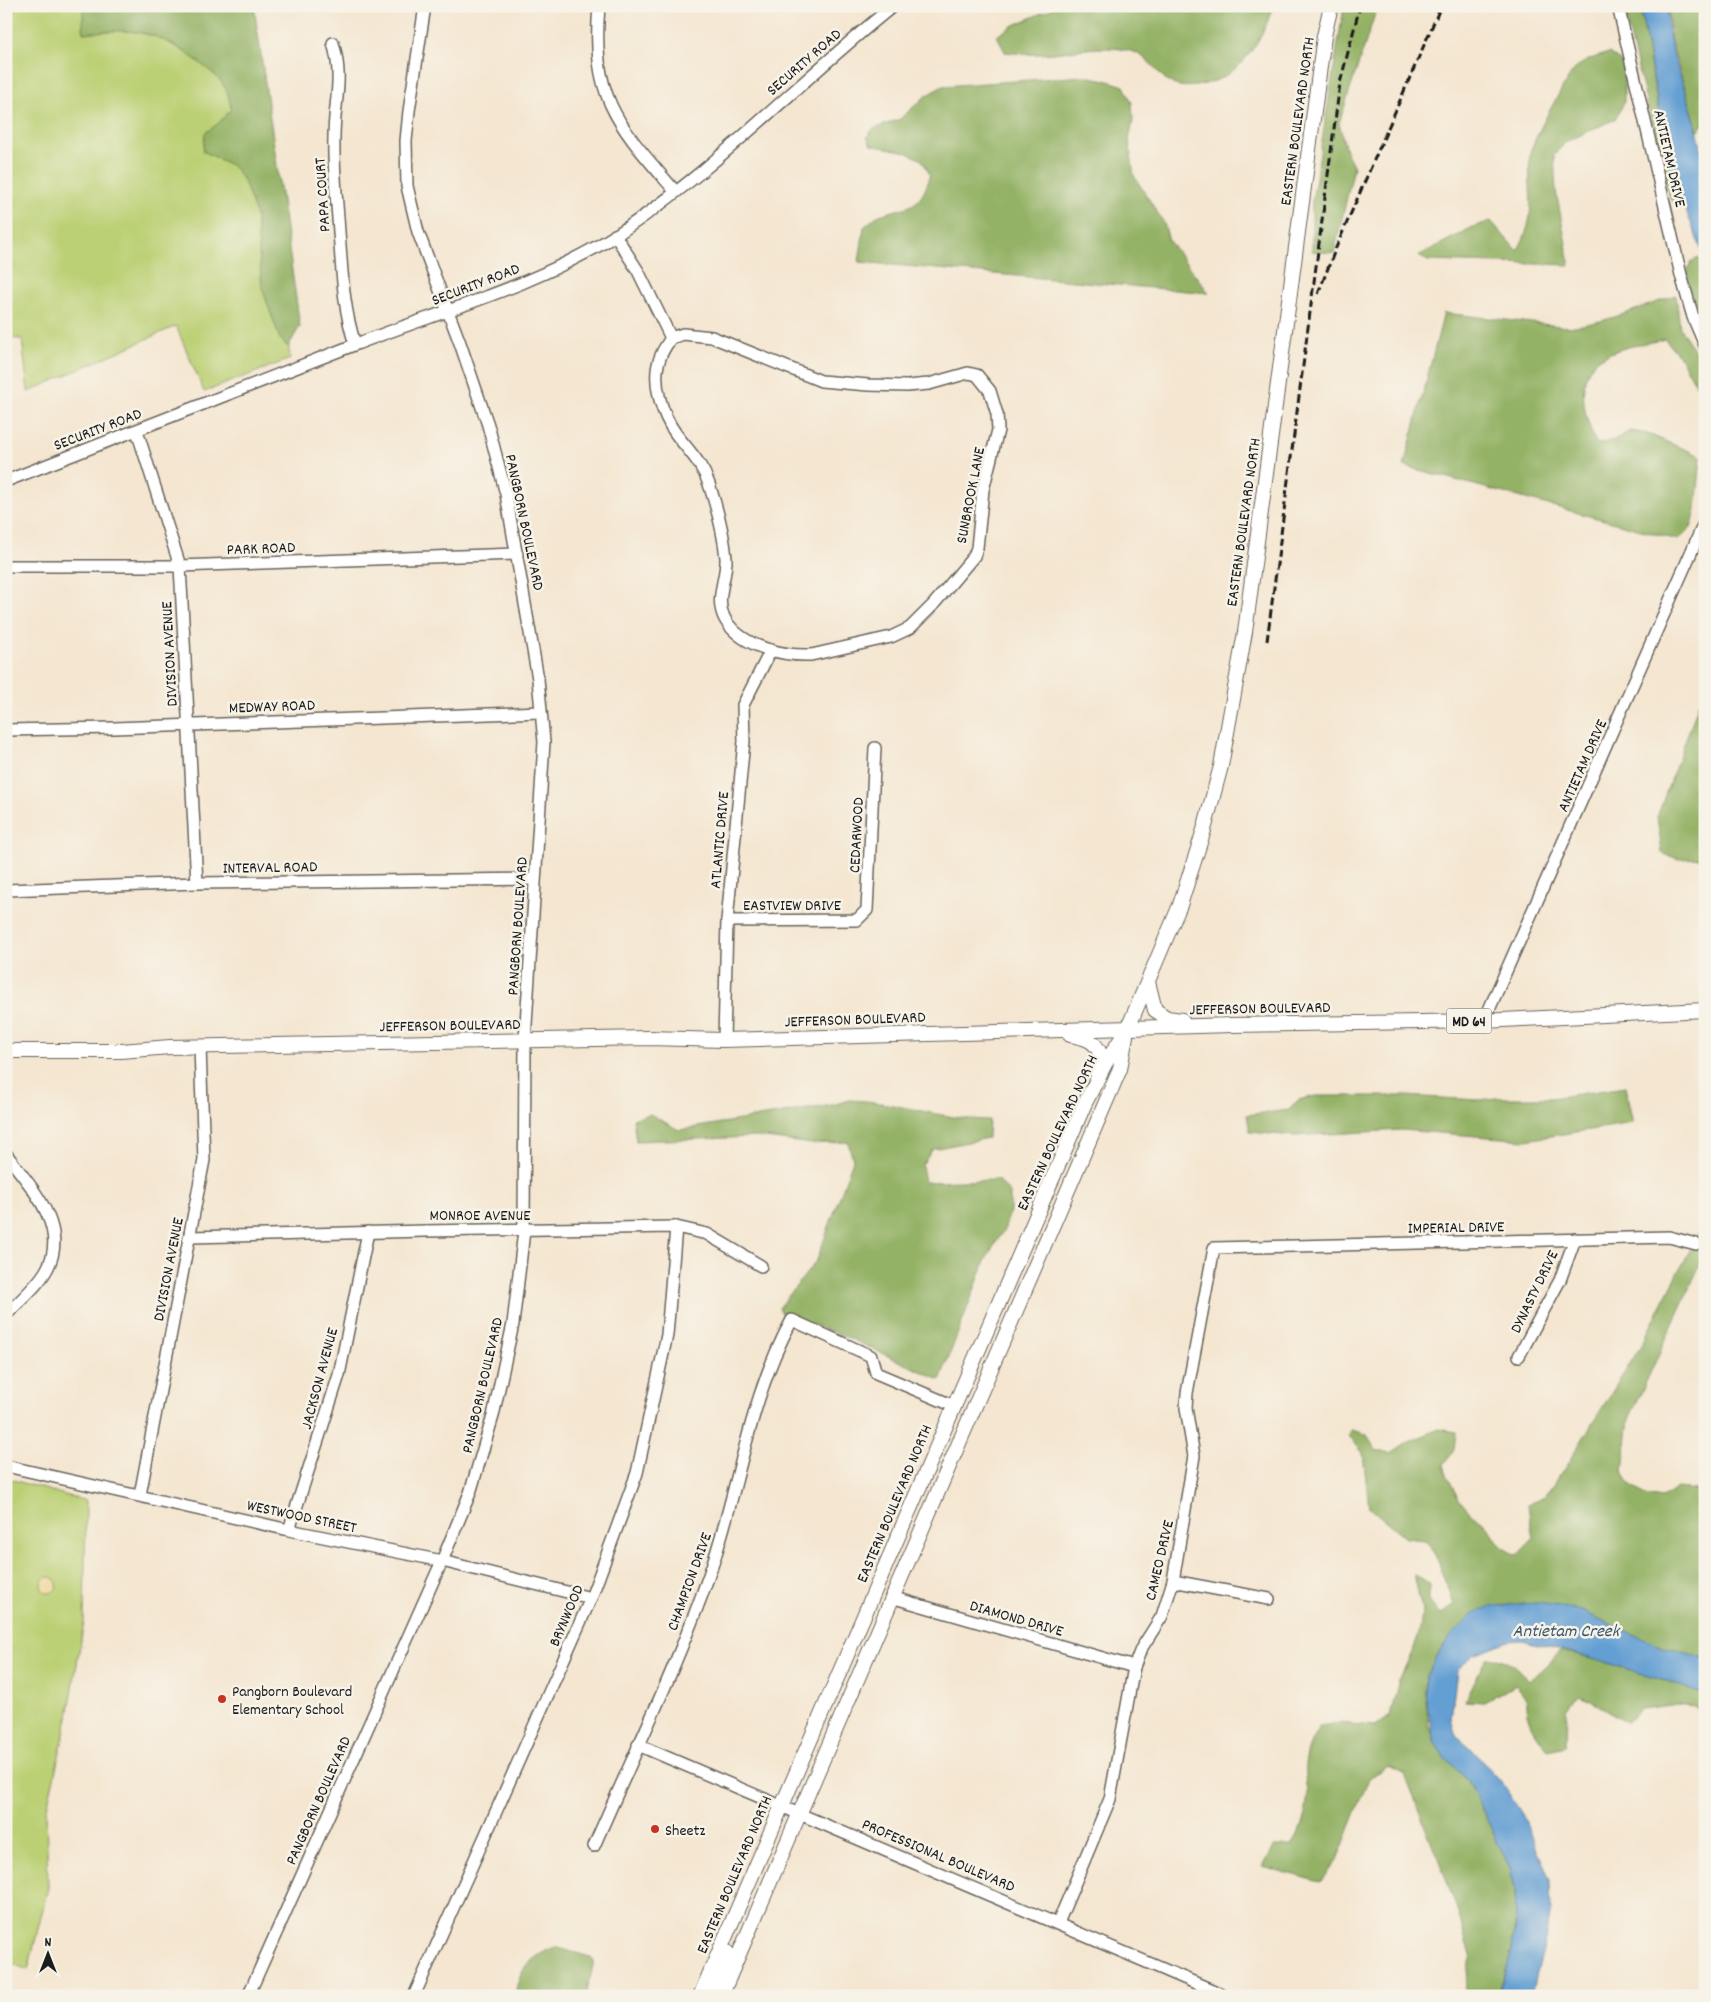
<svg xmlns="http://www.w3.org/2000/svg" width="1711" height="2002" viewBox="0 0 1711 2002" font-family="Dekko,sans-serif">
<style>
.green{fill:#bbd074;stroke:#6c7648}
.forest{fill:#94b266;stroke:#586741}
.sand{fill:#eeda9e;stroke:#857b5d}
.water{fill:#639fd3;stroke:#405e78}
.lines{fill:none;stroke-linecap:round;stroke-linejoin:round}
.minor-casing{stroke:#68635b;stroke-width:14}
.major-casing{stroke:#68635b;stroke-width:16}
.minor{stroke:#fff;stroke-width:11}
.major{stroke:#fff;stroke-width:14}
.rail{stroke:#1c1c1c;stroke-width:3;stroke-dasharray:8 4;stroke-linecap:butt}
.poi-dot{fill:#c8321e;stroke:#f7f3e8;stroke-width:2}
.labels{text-anchor:middle;stroke-width:5;stroke-linejoin:round;paint-order:stroke}
.shield{fill:#f7f3e8;stroke:#5e5c59;stroke-width:1}
.shield-label{font-size:15px;font-weight:bold;fill:#1c1c1c}
.street-label{font-size:16px;fill:#1c1c1c;stroke:#f7f3e8}
.poi-label{font-size:16px;fill:#1c1c1c;stroke:#f7f3e8;text-anchor:start}
.water-label{font-size:18px;font-style:italic;fill:#3c576e;stroke:#f7f3e8}
</style>
<rect width="100%" height="100%" fill="#f7f3e8"/>
<filter id="ink" filterUnits="userSpaceOnUse"><feTurbulence type="fractalNoise" baseFrequency=".02" numOctaves="2"/><feDisplacementMap in="SourceGraphic" scale="10" xChannelSelector="R" yChannelSelector="G"/><feConvolveMatrix kernelMatrix="1 2 1 2 8 2 1 2 1" color-interpolation-filters="sRGB"/></filter>
<filter id="wash" filterUnits="userSpaceOnUse"><feTurbulence type="fractalNoise" baseFrequency=".0096" numOctaves="4" result="noise"/><feDisplacementMap in="SourceGraphic" scale="20" xChannelSelector="R" yChannelSelector="G"/><feGaussianBlur stdDeviation="1.12" result="paint"/><feColorMatrix in="noise" values="0 0 0 0 0 0 0 0 0 0 0 0 0 0 0 0 0 1.4 0 .05"/><feComposite in="paint" operator="in"/></filter>
<g filter="url(#wash)">
<rect width="100%" height="100%" fill="#f4e6d0"/>
<g class="green">
<path d="M6,6H254L290,359L204,392L176,326L28,392L22,339L6,338Z"/>
<path d="M6,1478L86,1501L84,1622L68,1717L46,1812L48,1888L28,1970L6,1961Z"/>
</g>
<g class="forest">
<path d="M83,6H254L300,326L288,347L280,339L262,288L256,215L244,181L233,166L203,151L205,133L219,123L231,109C228,84 219,78 200,63C157,30 135,28 83,33Z"/>
<path d="M1058,6H1273C1261,44 1238,81 1195,86C1189,87 1178,87 1173,84C1157,76 1151,57 1131,51C1101,43 1070,53 1040,54C1028,55 1017,53 1005,52L997,36L1012,26Z"/>
<path d="M1344,6H1380L1375,14L1339,123L1346,151L1354,167L1334,253L1312,251V202Z"/>
<path d="M1623,6H1640L1664,141L1670,169L1687,210L1670,199Z"/>
<path d="M1668,6H1705V122L1698,131L1671,42Z"/>
<path d="M1609,53L1624,64V103L1615,119L1566,142L1554,155L1556,191L1570,265L1428,261L1418,256L1473,227L1491,221L1517,251C1539,215 1527,193 1530,154C1531,143 1568,74 1577,67C1586,60 1598,56 1609,53Z"/>
<path d="M1085,76L1105,80L1124,86L1132,103L1133,121L1129,139L1134,176L1164,223L1169,241L1209,293L859,262L864,227C869,223 874,217 880,215C910,205 921,210 930,175L922,160L906,152L871,145L867,137L873,129L900,119L927,95L943,86Z"/>
<path d="M1699,258L1705,272V319L1683,281L1691,262Z"/>
<path d="M1676,295L1680,328L1705,366V383L1696,385L1681,358L1665,339C1645,344 1617,347 1599,359C1573,377 1585,422 1597,444L1614,440L1630,431L1648,434L1701,456L1696,510L1691,528L1678,540L1404,466L1444,313L1568,327C1606,323 1640,308 1676,295Z"/>
<path d="M1705,687V858L1678,859L1662,853L1657,817Z"/>
<path d="M1625,1087L1633,1123L1526,1140L1401,1130L1294,1136L1250,1132L1247,1115L1289,1110L1298,1100L1315,1096H1406L1479,1100L1497,1098H1552Z"/>
<path d="M849,1100C897,1101 941,1120 989,1120L988,1138L933,1149L922,1165L925,1182L998,1180L1010,1193V1211L1005,1228L986,1259L940,1380L851,1339L782,1313L779,1308L817,1260L853,1160L848,1142L812,1144L758,1137L636,1141L633,1119L650,1114L679,1130L832,1105Z"/>
<path d="M1705,1221V1254L1629,1419L1623,1471L1630,1485L1645,1495L1662,1498L1677,1488L1696,1490L1705,1495V1658L1664,1647L1574,1608L1472,1615L1450,1637L1438,1654L1426,1676L1425,1693L1429,1727L1446,1760L1468,1780L1510,1867L1515,1889L1516,1915L1512,1950L1498,1996H1464L1471,1959L1455,1903L1405,1774L1389,1766L1369,1778L1337,1861L1321,1882L1263,1867L1274,1846H1292C1301,1830 1308,1812 1307,1794C1306,1781 1303,1770 1306,1758C1308,1746 1314,1736 1320,1726L1339,1723L1375,1726L1390,1716L1399,1680L1414,1648L1420,1630L1422,1611L1414,1574L1429,1584V1601L1440,1615L1454,1605C1451,1593 1445,1583 1441,1571C1435,1556 1437,1554 1425,1540L1406,1538L1369,1507L1363,1453L1349,1436L1351,1430L1367,1434L1375,1450L1391,1453L1406,1443L1439,1429L1456,1432L1454,1450L1444,1465C1449,1481 1457,1500 1470,1512C1474,1517 1481,1519 1485,1524C1494,1537 1501,1550 1517,1555L1533,1539L1528,1505L1544,1497L1552,1488L1639,1349Z"/>
<path d="M1561,1651L1596,1659L1705,1694V1715L1695,1706L1677,1704L1641,1709L1627,1721C1608,1713 1598,1702 1578,1696L1567,1710L1566,1746L1548,1750C1541,1740 1532,1730 1529,1718C1524,1698 1532,1704 1516,1685L1484,1702L1465,1701L1486,1658C1510,1658 1513,1664 1529,1681Z"/>
<path d="M555,1947L590,1957L594,1961L586,1996H515C518,1970 532,1956 555,1947Z"/>
</g>
<circle class="sand" cx="49" cy="1585" r="8"/>
<g class="water">
<path d="M1640,6H1668C1664,50 1689,91 1698,133C1708,174 1705,217 1705,259L1670,169Z"/>
<path d="M1538,1603L1574,1608L1664,1647L1705,1658V1694L1596,1659L1522,1640L1509,1641L1474,1654L1457,1671L1451,1718L1456,1735L1470,1747L1500,1780L1522,1814L1550,1880L1551,1909L1546,1940L1531,1996H1498L1512,1950L1516,1915L1515,1889L1510,1868L1468,1780L1446,1760L1434,1742L1425,1693L1426,1676L1438,1654L1450,1637L1472,1615L1491,1606Z"/>
</g>
</g>
<g filter="url(#ink)">
<g class="lines">
<g class="minor-casing">
<g id="minor">
<path d="M599,6C591,99 618,125 675,191"/>
<path d="M1618,6L1681,275L1693,317L1705,345"/>
<path d="M333,43C344,79 334,102 334,137C333,169 337,200 339,232C342,270 343,308 355,344"/>
<path d="M615,235L638,271L671,338"/>
<path d="M683,334L712,337L821,381L868,385L907,386L929,384L968,373L977,375L990,391L997,414L998,430L983,490L977,548L974,556L933,605L910,628L891,637L811,655C782,656 743,647 726,621C713,600 727,580 726,558C724,536 716,505 709,484C702,463 688,450 676,434C662,415 651,381 660,358C662,351 667,344 671,338Z"/>
<path d="M137,431L180,566L197,883"/>
<path d="M6,481C122,436 238,390 354,345C441,311 533,287 613,237C713,173 800,80 893,6"/>
<path d="M6,566H180L517,554"/>
<path d="M6,730L114,728L540,712"/>
<path d="M6,890L197,883L534,879"/>
<path d="M727,921L857,920L867,910L875,748"/>
<path d="M1484,1021L1705,521"/>
<path d="M724,1040L727,921L744,741L743,705L771,650"/>
<path d="M6,1154C30,1186 70,1227 47,1269C38,1286 19,1301 6,1315"/>
<path d="M190,1237L425,1231L676,1227L707,1234L761,1266"/>
<path d="M1519,1356L1560,1280L1575,1239"/>
<path d="M6,1466L289,1530L442,1561L591,1598"/>
<path d="M140,1495L204,1160L200,1047"/>
<path d="M289,1530L339,1375L368,1232"/>
<path d="M1173,1581L1269,1599"/>
<path d="M891,1597L1134,1667"/>
<path d="M638,1745L1226,1996"/>
<path d="M594,1846C633,1756 677,1667 709,1575C739,1491 748,1399 792,1320L871,1356L876,1373L954,1406"/>
<path d="M1058,1923L1110,1799L1134,1667L1141,1649L1162,1616L1173,1581L1194,1456L1186,1408L1187,1393L1214,1248L1669,1237L1696,1244"/>
<path d="M248,1996L442,1561L470,1493L493,1416L513,1324L524,1231L525,1040L544,742L538,679L506,494L488,425L460,343L418,232L407,186L406,141L409,111L425,6"/>
<path d="M414,1996L591,1598L637,1473L667,1335L676,1227"/>
</g>
</g>
<g class="major-casing">
<g id="major">
<path d="M1148,982L1155,1010L1167,1018L1182,1020"/>
<path d="M1070,1035C1084,1038 1094,1039 1100,1053L1096,1071"/>
<path d="M6,1051H121L170,1047L648,1038L724,1040L1232,1025L1484,1021L1705,1010"/>
<path d="M718,1995L716,1983L727,1952"/>
<path d="M700,1996L1085,1103L1105,1064L1128,1028L1180,905L1204,830L1221,766L1245,632L1324,36L1331,6"/>
<path d="M721,1996L1120,1069L1126,1036"/>
</g>
</g>
<use href="#minor" class="minor"/>
<use href="#major" class="major"/>
<g class="rail">
<path d="M1318,294L1335,250L1441,6"/>
<path d="M1267,641L1340,83L1360,6"/>
</g>
</g>
</g>
<g class="poi-dot">
<circle cx="222" cy="1699" r="5"/>
<circle cx="655" cy="1829" r="5"/>
</g>
<g class="labels">
<rect class="shield" x="1446.5" y="1008.5" width="45" height="25" rx="4"/>
<g class="shield-label">
<text x="1469" y="1026">MD 64</text>
</g>
<g class="street-label">
<text transform="translate(803 61) rotate(-41)" y="6">SECURITY ROAD</text>
<text transform="translate(1296 121) rotate(-82)" y="6">EASTERN BOULEVARD NORTH</text>
<text transform="translate(1671 158) rotate(77)" y="6">ANTIETAM DRIVE</text>
<text transform="translate(321 195) rotate(-94)" y="6">PAPA COURT</text>
<text transform="translate(475 283) rotate(-21)" y="6">SECURITY ROAD</text>
<text transform="translate(97 428) rotate(-21)" y="6">SECURITY ROAD</text>
<text transform="translate(969 495) rotate(-79)" y="6">SUNBROOK LANE</text>
<text transform="translate(526 522) rotate(78)" y="6">PANGBORN BOULEVARD</text>
<text transform="translate(1242 522) rotate(-82)" y="6">EASTERN BOULEVARD NORTH</text>
<text transform="translate(261 547) rotate(-2)" y="6">PARK ROAD</text>
<text transform="translate(168 654) rotate(-93)" y="6">DIVISION AVENUE</text>
<text transform="translate(272 705) rotate(-2)" y="6">MEDWAY ROAD</text>
<text transform="translate(1581 765) rotate(-66)" y="6">ANTIETAM DRIVE</text>
<text transform="translate(855 835) rotate(-87)" y="6">CEDARWOOD</text>
<text transform="translate(718 840) rotate(-85)" y="6">ATLANTIC DRIVE</text>
<text transform="translate(270 866) rotate(-1)" y="6">INTERVAL ROAD</text>
<text x="792" y="910">EASTVIEW DRIVE</text>
<text transform="translate(516 926) rotate(-86)" y="6">PANGBORN BOULEVARD</text>
<text transform="translate(1260 1007) rotate(-1)" y="6">JEFFERSON BOULEVARD</text>
<text transform="translate(855 1018) rotate(-2)" y="6">JEFFERSON BOULEVARD</text>
<text transform="translate(450 1024) rotate(-1)" y="6">JEFFERSON BOULEVARD</text>
<text transform="translate(1056 1132) rotate(-65)" y="6">EASTERN BOULEVARD NORTH</text>
<text x="480" y="1220">MONROE AVENUE</text>
<text transform="translate(1456 1226) rotate(-1)" y="6">IMPERIAL DRIVE</text>
<text transform="translate(167 1269) rotate(-79)" y="6">DIVISION AVENUE</text>
<text transform="translate(1533 1291) rotate(-64)" y="6">DYNASTY DRIVE</text>
<text transform="translate(318 1378) rotate(-75)" y="6">JACKSON AVENUE</text>
<text transform="translate(481 1385) rotate(-77)" y="6">PANGBORN BOULEVARD</text>
<text transform="translate(893 1503) rotate(-67)" y="6">EASTERN BOULEVARD NORTH</text>
<text transform="translate(302 1515) rotate(12)" y="6">WESTWOOD STREET</text>
<text transform="translate(1158 1560) rotate(-77)" y="6">CAMEO DRIVE</text>
<text transform="translate(688 1581) rotate(-70)" y="6">CHAMPION DRIVE</text>
<text transform="translate(565 1615) rotate(-67)" y="6">BRYNWOOD</text>
<text transform="translate(1017 1617) rotate(16)" y="6">DIAMOND DRIVE</text>
<text transform="translate(317 1800) rotate(-66)" y="6">PANGBORN BOULEVARD</text>
<text transform="translate(939 1854) rotate(23)" y="6">PROFESSIONAL BOULEVARD</text>
<text transform="translate(733 1874) rotate(-67)" y="6">EASTERN BOULEVARD NORTH</text>
</g>
<g class="poi-label">
<text x="232" y="1696">Pangborn Boulevard<tspan x="232" dy="18">Elementary School</tspan></text>
<text x="665" y="1835">Sheetz</text>
</g>
<g class="water-label">
<text x="1566" y="1636">Antietam Creek</text>
</g>
</g>
<rect width="1711" height="2002" fill="none" stroke="#f7f3e8" stroke-width="25"/>
<g transform="translate(48 1954)" stroke="#f7f3e8" stroke-width="4" paint-order="stroke">
<path d="M0-4L9 19L0 12L-9 19Z" fill="#1c1c1c"/>
<text y="-8" font-size="14" font-weight="bold" text-anchor="middle" fill="#1c1c1c">N</text>
</g>
</svg>
